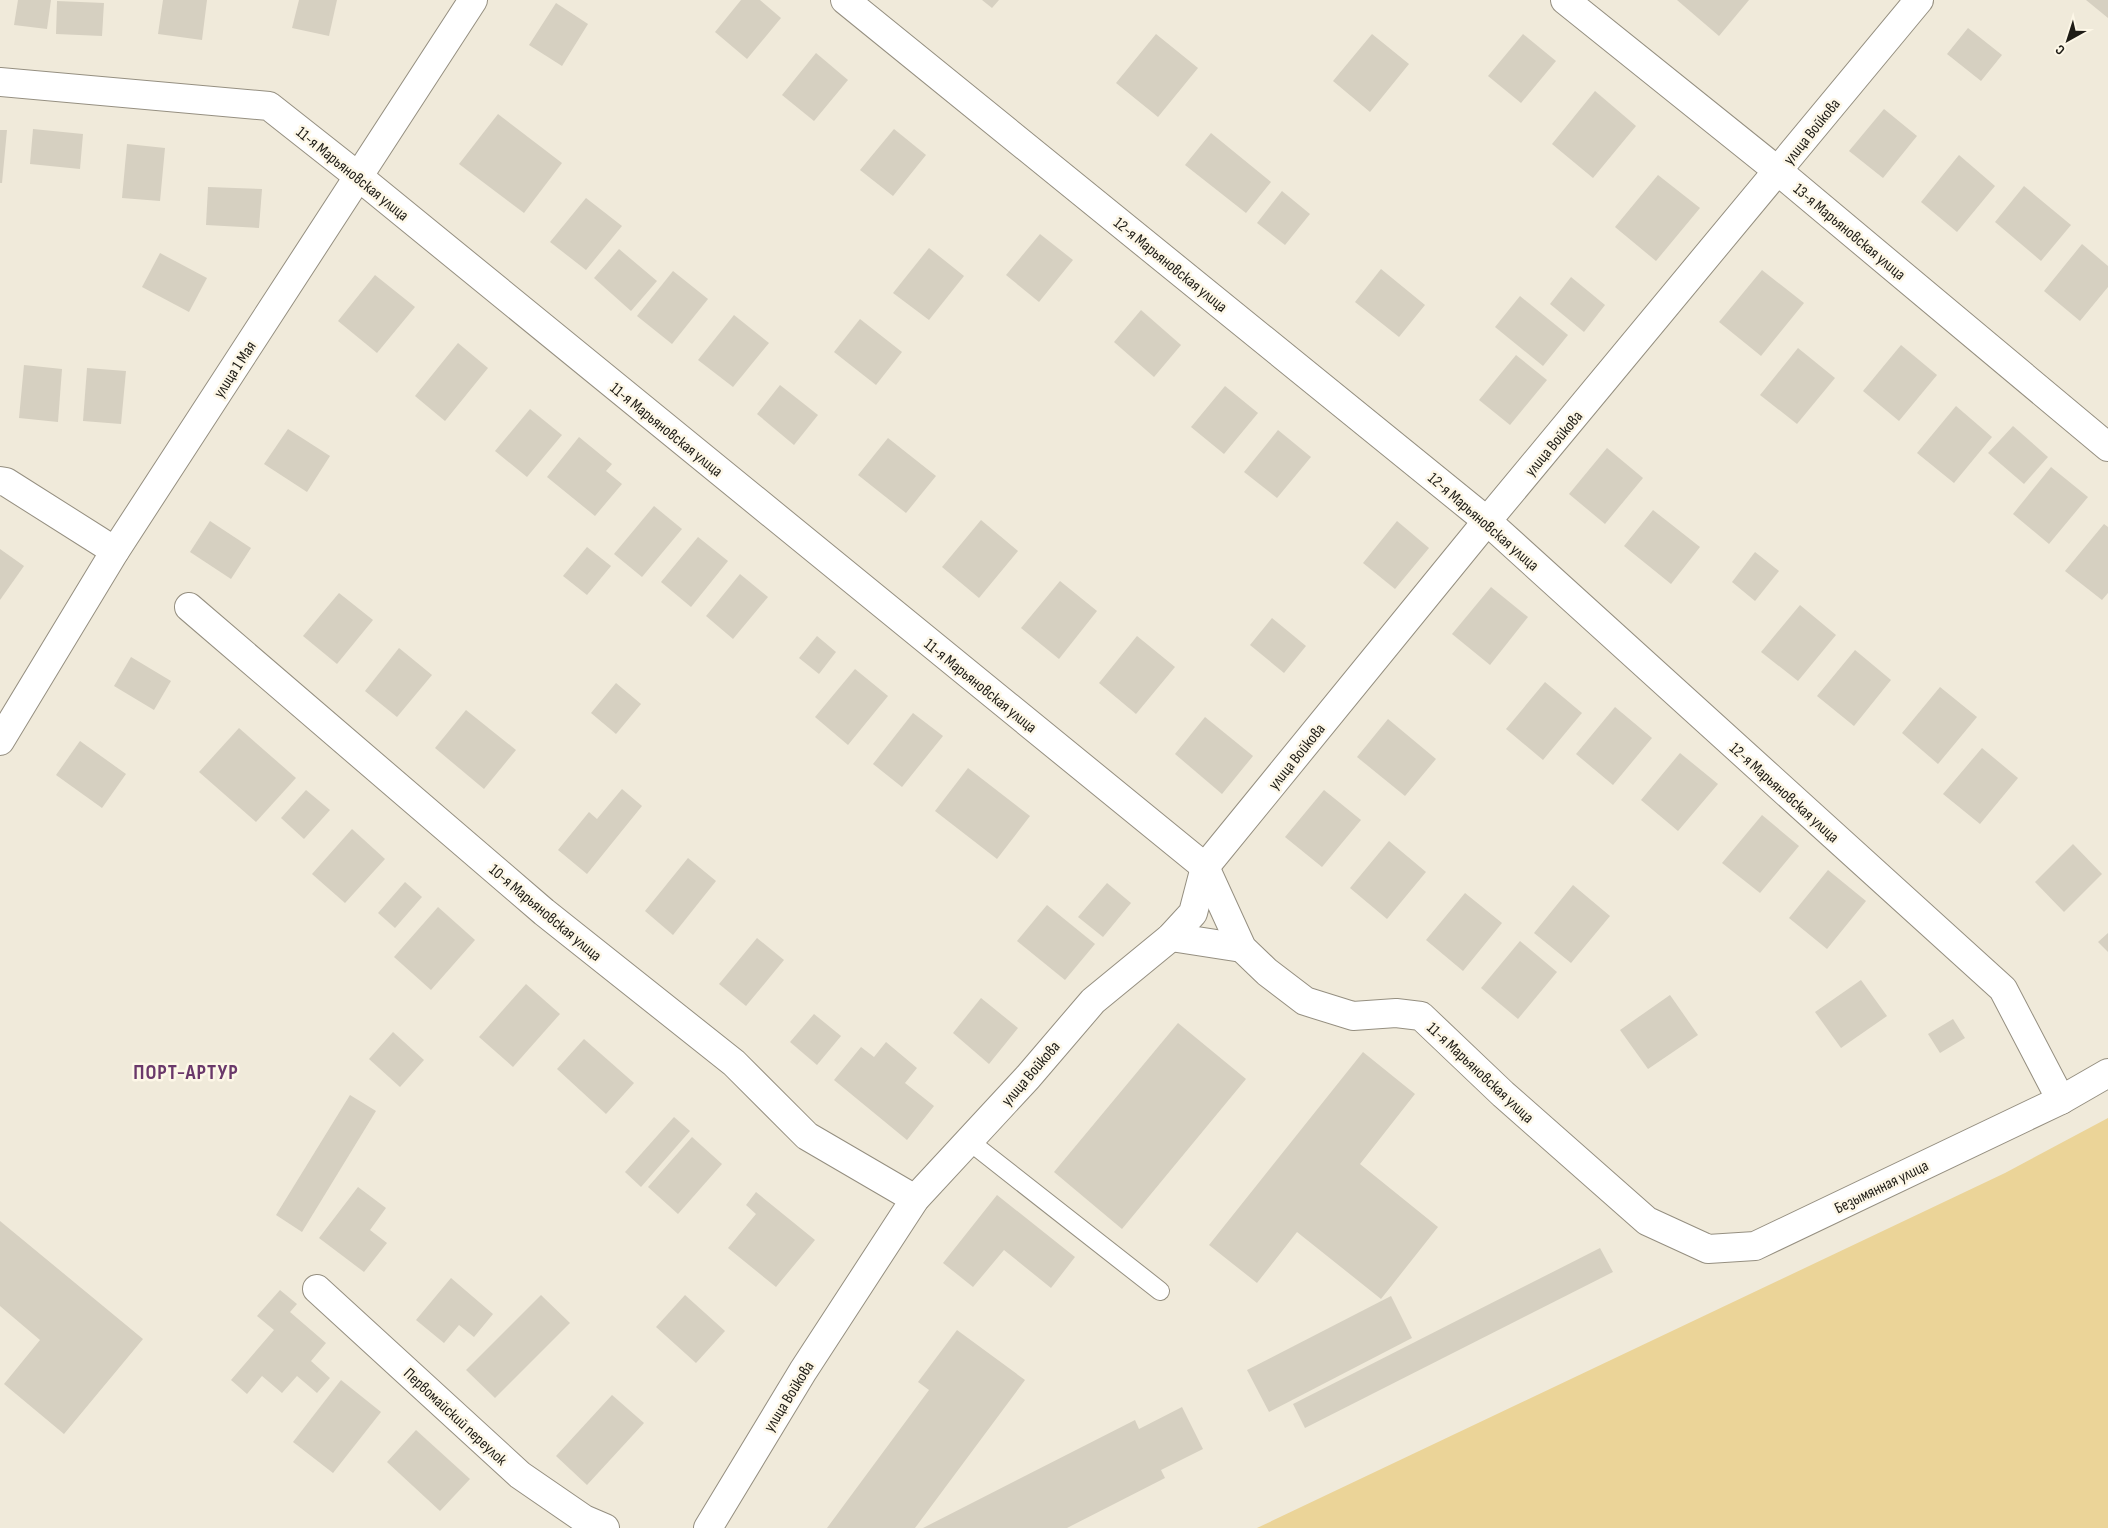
<svg xmlns="http://www.w3.org/2000/svg" width="2108" height="1528" viewBox="0 0 2108 1528" font-family="'Sofia Sans Condensed',sans-serif">
<style>
.green{fill:#ebd498}
.building{fill:#d6d0c1}
.lines{fill:none;stroke-linecap:round;stroke-linejoin:round}
.lane-casing{stroke:#958f80;stroke-width:20}
.street-casing{stroke:#958f80;stroke-width:30}
.lane{stroke:#fff;stroke-width:18}
.street{stroke:#fff;stroke-width:28}
.labels{text-anchor:middle;stroke-width:5;stroke-linejoin:round;paint-order:stroke}
.street-label{font-size:16px;fill:#1e1c16;stroke:#fdf7e7}
.district-label{font-size:21px;font-weight:bold;letter-spacing:1px;fill:#6a386a;stroke:#fdf7e7}
</style>
<rect width="100%" height="100%" fill="#f0eada"/>
<path class="green" d="M2108,1118V1528H1257L2005,1173Z"/>
<g class="building">
<path d="M18,0H51L47,29L14,25Z"/>
<path d="M163,0H207L202,40L158,34Z"/>
<path d="M299,0H337L329,36L292,28Z"/>
<path d="M741,0H760L781,18L747,59L715,32Z"/>
<path d="M982,0H999L992,8Z"/>
<path d="M1677,0H1749L1719,36Z"/>
<path d="M2086,0H2108V18Z"/>
<path d="M57,1L104,3L102,36L56,34Z"/>
<path d="M556,3L588,24L562,66L529,45Z"/>
<path d="M1968,28L2002,55L1981,81L1947,54Z"/>
<path d="M1156,34L1198,68L1158,117L1116,83Z"/>
<path d="M1372,34L1409,64L1370,112L1333,81Z"/>
<path d="M1523,34L1556,61L1521,103L1488,76Z"/>
<path d="M816,53L848,80L814,121L782,95Z"/>
<path d="M1595,91L1636,126L1593,178L1552,144Z"/>
<path d="M1884,109L1917,136L1883,178L1849,151Z"/>
<path d="M498,114L562,163L524,213L459,164Z"/>
<path d="M33,129L83,134L80,169L30,164Z"/>
<path d="M894,129L926,155L893,196L860,170Z"/>
<path d="M0,130H7L2,183H0Z"/>
<path d="M1211,133L1271,182L1246,213L1185,165Z"/>
<path d="M127,144L165,148L160,201L122,198Z"/>
<path d="M1959,155L1995,186L1957,232L1921,202Z"/>
<path d="M1658,175L1700,208L1656,261L1615,227Z"/>
<path d="M2024,186L2071,225L2041,261L1995,222Z"/>
<path d="M208,187L262,189L259,228L206,225Z"/>
<path d="M1282,191L1310,214L1285,245L1257,223Z"/>
<path d="M586,198L622,226L586,270L550,242Z"/>
<path d="M1040,234L1073,260L1039,302L1006,275Z"/>
<path d="M2082,244L2108,266V287L2080,321L2044,291Z"/>
<path d="M929,248L964,276L929,320L893,293Z"/>
<path d="M619,249L657,281L631,311L594,278Z"/>
<path d="M160,253L207,278L189,312L142,287Z"/>
<path d="M1381,269L1425,305L1399,337L1355,302Z"/>
<path d="M1762,270L1804,303L1761,356L1719,322Z"/>
<path d="M673,271L708,299L672,344L637,316Z"/>
<path d="M375,275L415,307L377,353L338,321Z"/>
<path d="M1571,277L1605,305L1584,332L1550,304Z"/>
<path d="M1520,296L1568,335L1543,366L1495,327Z"/>
<path d="M1141,310L1181,345L1154,377L1114,342Z"/>
<path d="M734,315L769,343L733,387L698,360Z"/>
<path d="M860,319L902,352L876,385L834,352Z"/>
<path d="M458,343L488,368L445,421L415,396Z"/>
<path d="M1901,345L1937,375L1899,421L1863,391Z"/>
<path d="M1798,348L1835,378L1797,424L1760,395Z"/>
<path d="M1516,355L1547,380L1510,425L1479,400Z"/>
<path d="M24,365L62,369L58,422L19,418Z"/>
<path d="M87,368L126,371L121,424L83,421Z"/>
<path d="M780,385L818,415L794,445L757,414Z"/>
<path d="M1225,386L1258,413L1224,454L1191,427Z"/>
<path d="M1956,406L1992,437L1954,483L1917,453Z"/>
<path d="M530,409L562,435L527,477L495,451Z"/>
<path d="M2013,426L2048,457L2024,484L1988,453Z"/>
<path d="M288,429L330,456L307,492L264,464Z"/>
<path d="M1278,430L1311,457L1277,498L1244,472Z"/>
<path d="M579,437L612,464L606,471L622,484L595,516L547,477Z"/>
<path d="M888,438L936,476L906,513L858,475Z"/>
<path d="M1607,448L1643,478L1605,524L1569,494Z"/>
<path d="M2051,467L2088,497L2049,544L2013,514Z"/>
<path d="M654,506L682,529L642,577L614,554Z"/>
<path d="M1653,510L1700,547L1671,584L1624,546Z"/>
<path d="M981,520L1018,551L979,598L942,567Z"/>
<path d="M210,521L251,548L231,579L190,552Z"/>
<path d="M1397,521L1429,548L1395,589L1363,563Z"/>
<path d="M2104,524L2108,527V593L2102,600L2065,571Z"/>
<path d="M698,537L728,561L691,607L661,582Z"/>
<path d="M587,547L611,566L587,595L563,576Z"/>
<path d="M0,549L24,566L0,600Z"/>
<path d="M1755,552L1779,571L1755,601L1732,582Z"/>
<path d="M740,574L768,597L733,639L706,616Z"/>
<path d="M1060,581L1097,611L1059,659L1021,628Z"/>
<path d="M1491,587L1528,617L1490,665L1452,634Z"/>
<path d="M339,593L373,620L337,664L303,636Z"/>
<path d="M1800,605L1836,635L1798,681L1761,652Z"/>
<path d="M1272,618L1306,646L1284,673L1250,645Z"/>
<path d="M817,636L836,652L819,674L799,658Z"/>
<path d="M1137,636L1175,667L1136,714L1099,683Z"/>
<path d="M399,648L432,675L397,717L365,691Z"/>
<path d="M1855,650L1891,680L1854,726L1817,696Z"/>
<path d="M131,657L171,681L154,710L114,686Z"/>
<path d="M855,669L888,696L848,745L815,717Z"/>
<path d="M1545,682L1582,713L1543,760L1506,729Z"/>
<path d="M616,683L641,704L616,734L591,713Z"/>
<path d="M1940,687L1977,717L1938,764L1902,733Z"/>
<path d="M1615,707L1652,738L1613,785L1576,754Z"/>
<path d="M466,710L516,750L484,789L435,748Z"/>
<path d="M913,713L943,736L902,787L873,764Z"/>
<path d="M1205,717L1253,756L1222,794L1175,754Z"/>
<path d="M1388,719L1436,759L1405,796L1357,757Z"/>
<path d="M239,728L296,778L256,822L199,772Z"/>
<path d="M80,741L126,774L102,808L56,775Z"/>
<path d="M1982,748L2018,778L1980,824L1943,794Z"/>
<path d="M1680,753L1718,784L1678,831L1641,800Z"/>
<path d="M968,768L1030,816L997,859L935,811Z"/>
<path d="M622,789L642,806L587,874L558,850L589,812L597,819Z"/>
<path d="M306,790L330,810L304,839L281,818Z"/>
<path d="M1324,790L1361,820L1322,867L1285,837Z"/>
<path d="M1762,815L1799,846L1760,893L1722,863Z"/>
<path d="M352,829L385,859L345,903L312,874Z"/>
<path d="M1389,841L1426,872L1387,919L1350,888Z"/>
<path d="M2073,844L2102,874L2064,912L2035,882Z"/>
<path d="M688,858L716,881L673,935L645,911Z"/>
<path d="M1828,870L1866,901L1827,949L1789,918Z"/>
<path d="M405,882L422,897L395,928L378,913Z"/>
<path d="M1107,883L1131,903L1103,937L1078,917Z"/>
<path d="M1573,885L1610,916L1571,963L1534,933Z"/>
<path d="M1465,893L1502,923L1463,971L1426,940Z"/>
<path d="M1047,905L1095,944L1065,980L1017,941Z"/>
<path d="M438,907L475,940L431,990L394,957Z"/>
<path d="M2108,933V952L2098,942Z"/>
<path d="M757,938L784,960L746,1006L719,984Z"/>
<path d="M1520,941L1557,972L1518,1019L1481,988Z"/>
<path d="M1861,980L1887,1016L1841,1048L1815,1012Z"/>
<path d="M526,984L560,1014L513,1067L479,1037Z"/>
<path d="M1670,995L1698,1035L1648,1069L1620,1030Z"/>
<path d="M981,998L1018,1028L989,1064L953,1033Z"/>
<path d="M814,1014L841,1036L817,1065L790,1042Z"/>
<path d="M1953,1019L1965,1038L1940,1053L1928,1034Z"/>
<path d="M1178,1023L1246,1079L1122,1229L1054,1172Z"/>
<path d="M393,1032L424,1060L400,1087L369,1059Z"/>
<path d="M584,1039L634,1083L606,1114L557,1069Z"/>
<path d="M886,1042L917,1068L905,1083L934,1106L907,1140L834,1080L861,1047L874,1057Z"/>
<path d="M1363,1052L1415,1094L1360,1164L1438,1227L1381,1299L1297,1232L1257,1283L1209,1245Z"/>
<path d="M350,1095L376,1111L302,1232L276,1215Z"/>
<path d="M674,1117L690,1131L641,1187L625,1172Z"/>
<path d="M692,1137L722,1164L678,1214L648,1187Z"/>
<path d="M358,1187L386,1208L370,1230L387,1243L364,1272L319,1238Z"/>
<path d="M756,1192L815,1240L776,1287L728,1248L756,1214L746,1205Z"/>
<path d="M997,1195L1075,1257L1051,1288L1004,1250L973,1287L943,1263Z"/>
<path d="M0,1221L143,1339L64,1434L4,1384L40,1340L0,1306Z"/>
<path d="M1600,1248L1613,1272L1305,1428L1293,1404Z"/>
<path d="M451,1278L493,1314L474,1337L459,1325L444,1343L416,1320Z"/>
<path d="M280,1290L297,1304L290,1312L326,1343L311,1361L330,1378L317,1393L297,1376L282,1393L262,1376L247,1394L231,1380L274,1330L257,1316Z"/>
<path d="M541,1295L570,1323L495,1398L466,1370Z"/>
<path d="M685,1295L725,1331L696,1363L656,1327Z"/>
<path d="M1391,1296L1412,1338L1269,1412L1247,1370Z"/>
<path d="M957,1330L1025,1380L915,1528H827L929,1390L918,1382Z"/>
<path d="M341,1380L381,1412L333,1473L293,1442Z"/>
<path d="M612,1395L644,1423L587,1485L556,1456Z"/>
<path d="M1182,1407L1203,1449L1161,1470L1165,1478L1067,1528H923L1135,1420L1139,1429Z"/>
<path d="M416,1430L470,1479L440,1511L387,1462Z"/>
</g>
<g class="lines">
<g class="lane-casing">
<path id="lane" d="M969,1141L1160,1291"/>
</g>
<g class="street-casing">
<g id="street">
<path d="M845,0L1487,521L2003,989L2061,1100"/>
<path d="M1565,0L1778,171L2108,447"/>
<path d="M0,82L269,106L359,177L1205,867L1242,948L1267,972L1305,1001L1353,1016L1396,1013L1421,1016L1503,1094L1647,1221L1708,1249L1755,1246L2061,1100L2108,1073"/>
<path d="M0,481L6,482L115,551"/>
<path d="M189,607L544,912L734,1063L807,1136L915,1199"/>
<path d="M0,741L115,551L473,0"/>
<path d="M1171,937L1242,948"/>
<path d="M317,1289L520,1475L584,1519L605,1528"/>
<path d="M708,1528L803,1371L915,1199L1028,1077L1093,1001L1171,937L1193,913L1205,867L1487,521L1919,0"/>
</g>
</g>
<use href="#lane" class="lane"/>
<use href="#street" class="street"/>
</g>
<g class="labels">
<g class="street-label">
<text transform="translate(1811 131) rotate(-51)" y="6">улица Войкова</text>
<text transform="translate(353 173) rotate(39)" y="6">11-я Марьяновская улица</text>
<text transform="translate(1850 231) rotate(40)" y="6">13-я Марьяновская улица</text>
<text transform="translate(1171 264) rotate(39)" y="6">12-я Марьяновская улица</text>
<text transform="translate(234 369) rotate(-57)" y="6">улица 1 Мая</text>
<text transform="translate(667 429) rotate(39)" y="6">11-я Марьяновская улица</text>
<text transform="translate(1553 443) rotate(-50)" y="6">улица Войкова</text>
<text transform="translate(1484 521) rotate(41)" y="6">12-я Марьяновская улица</text>
<text transform="translate(981 685) rotate(39)" y="6">11-я Марьяновская улица</text>
<text transform="translate(1296 756) rotate(-51)" y="6">улица Войкова</text>
<text transform="translate(1785 792) rotate(42)" y="6">12-я Марьяновская улица</text>
<text transform="translate(546 912) rotate(40)" y="6">10-я Марьяновская улица</text>
<text transform="translate(1481 1072) rotate(43)" y="6">11-я Марьяновская улица</text>
<text transform="translate(1030 1073) rotate(-49)" y="6">улица Войкова</text>
<text transform="translate(1881 1186) rotate(-26)" y="6">Безымянная улица</text>
<text transform="translate(788 1396) rotate(-58)" y="6">улица Войкова</text>
<text transform="translate(456 1416) rotate(43)" y="6">Первомайский переулок</text>
</g>
<g class="district-label">
<text x="186" y="1079">ПОРТ-АРТУР</text>
</g>
</g>
<g transform="translate(2068 40) rotate(219)" stroke="#fdf7e7" stroke-width="4" paint-order="stroke">
<path d="M0-4L9 19L0 12L-9 19Z" fill="#1e1c16"/>
<text y="-8" font-size="14" font-weight="bold" text-anchor="middle" fill="#1e1c16">С</text>
</g>
</svg>
